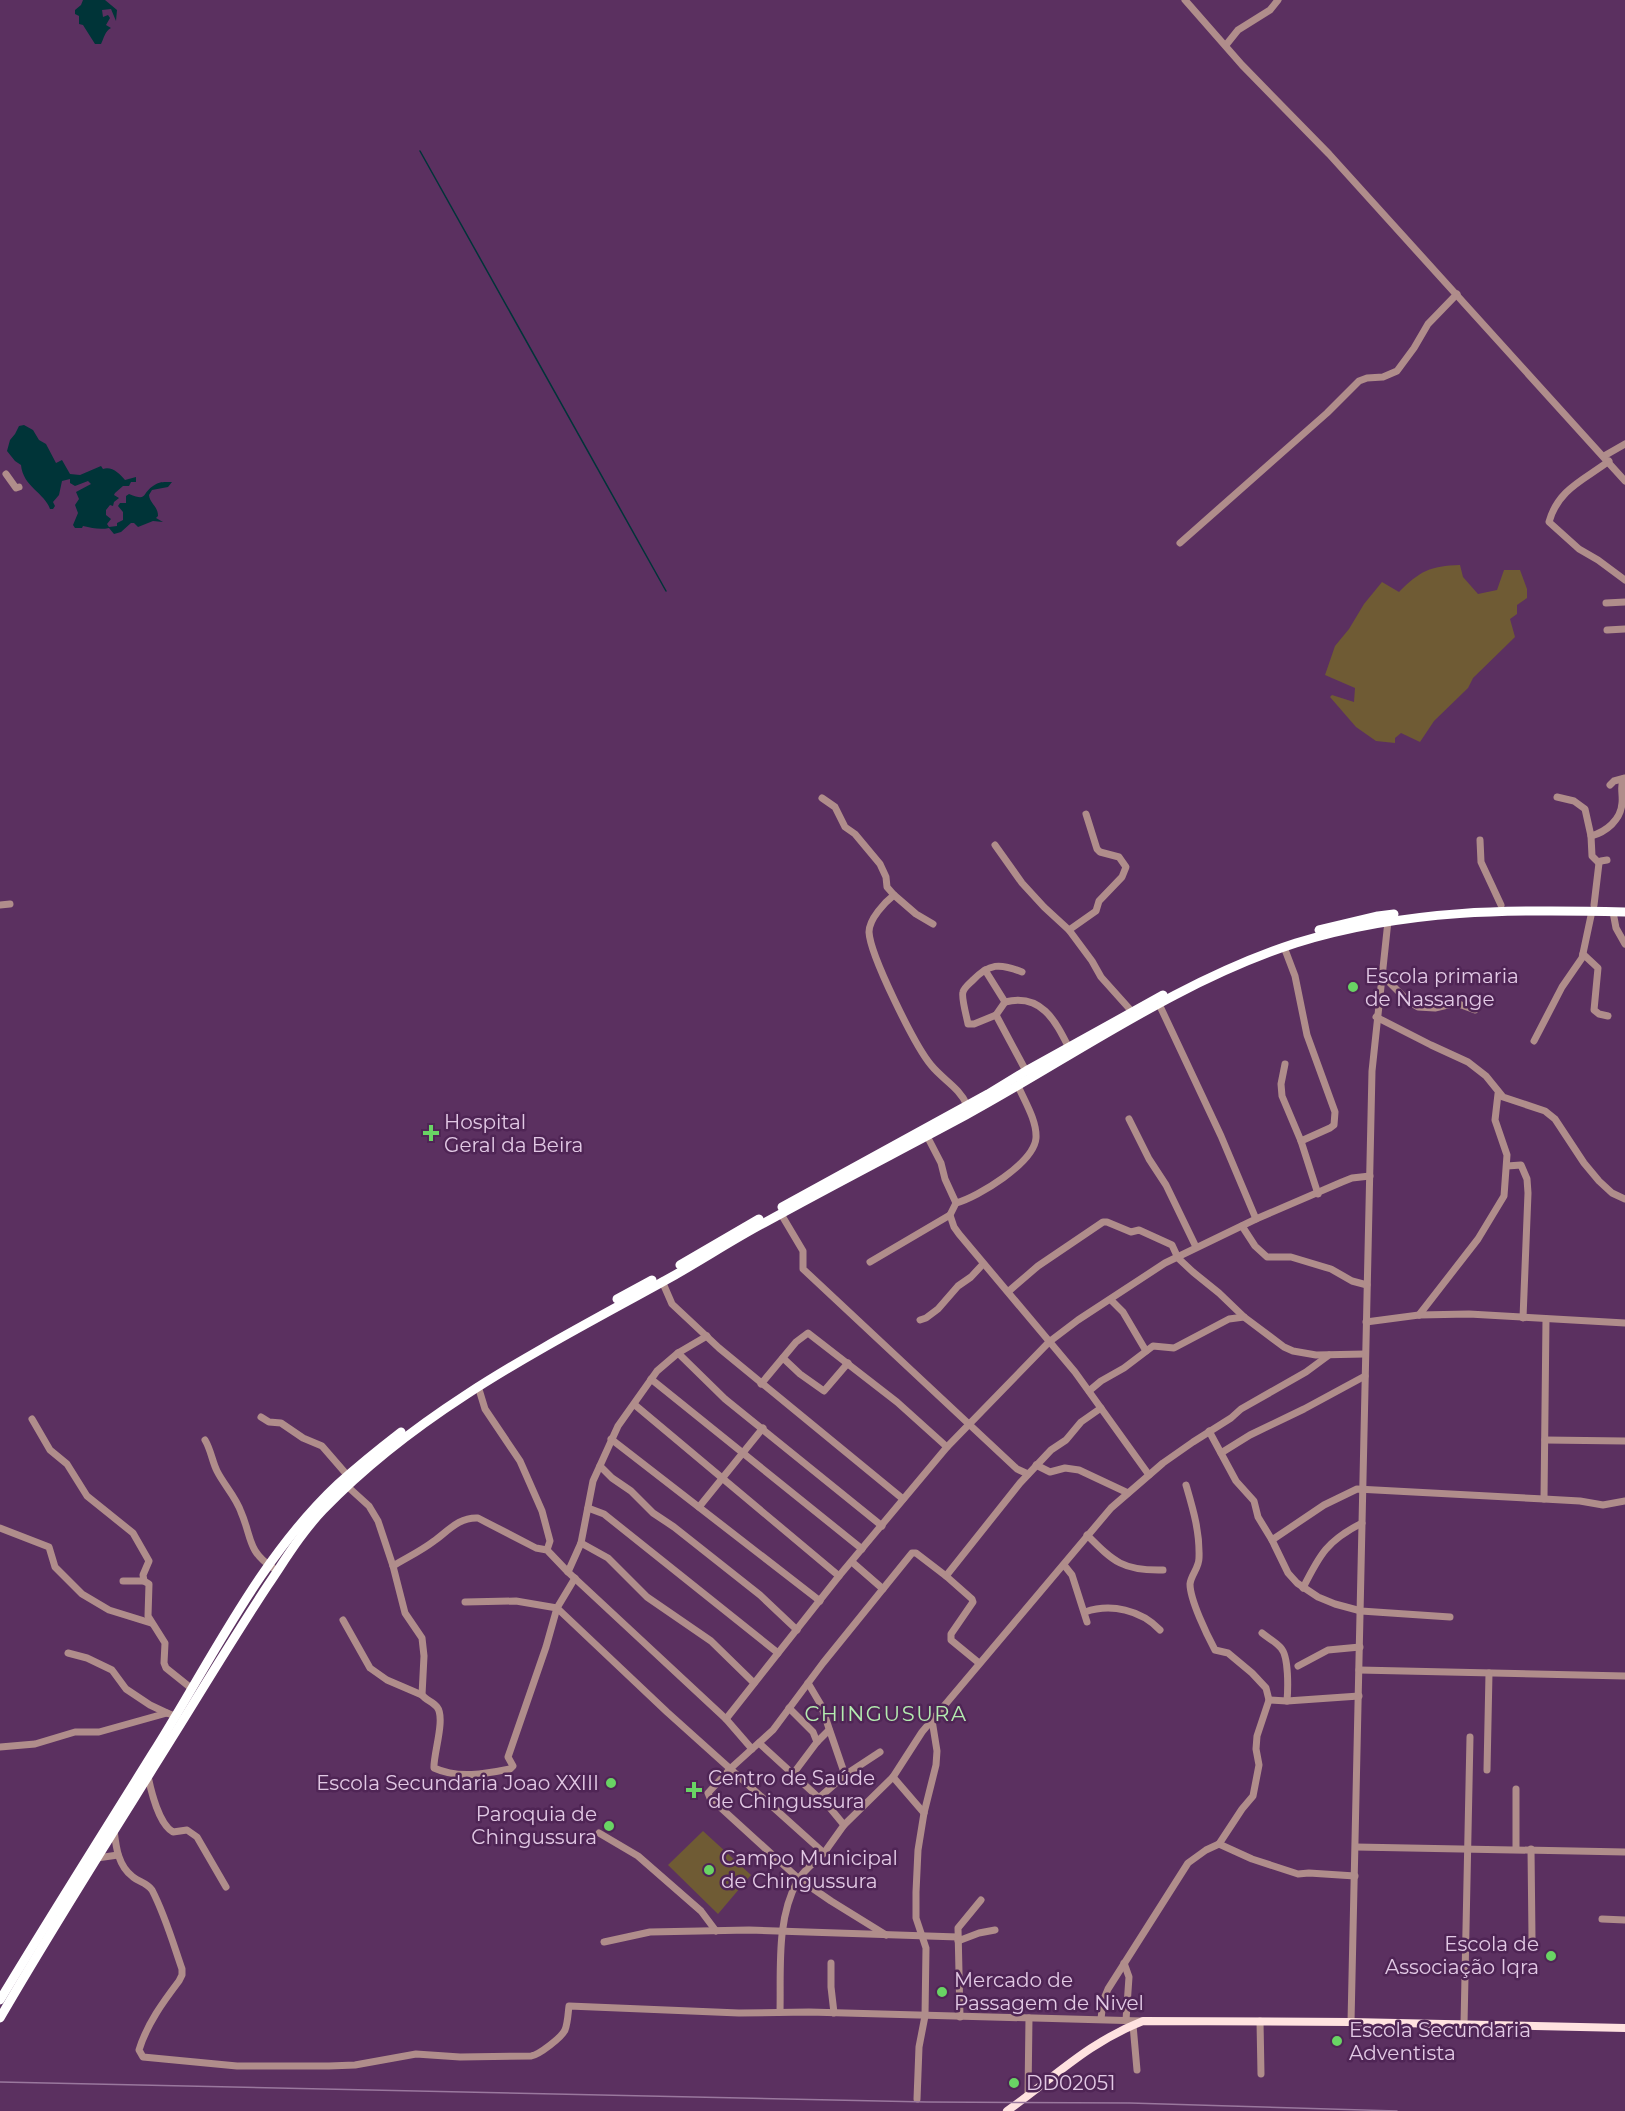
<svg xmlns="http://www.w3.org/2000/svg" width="1625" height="2111" viewBox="0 0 1625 2111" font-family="Montserrat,sans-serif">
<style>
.green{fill:#6f5b34}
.water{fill:#003438}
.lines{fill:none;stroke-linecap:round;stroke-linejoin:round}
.stream{stroke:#003438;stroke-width:1.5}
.minor{stroke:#b08d8b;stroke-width:7}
.major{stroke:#ffe2e0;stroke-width:8}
.highway{stroke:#fff;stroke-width:9}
.rail{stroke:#9a789e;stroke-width:1.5}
.poi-dot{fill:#69d464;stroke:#4f2555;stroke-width:2}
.labels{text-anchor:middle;stroke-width:5;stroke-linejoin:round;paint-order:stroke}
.poi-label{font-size:20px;fill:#e2c9e5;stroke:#4f2555;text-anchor:start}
.neighbourhood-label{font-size:21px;letter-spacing:1.5px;fill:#b4ecb0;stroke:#4f2555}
</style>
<rect width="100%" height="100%" fill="#5b3060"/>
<g class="green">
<path d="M1460,565L1463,577L1478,594L1497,590L1504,570H1520L1527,589V598L1517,605V614L1510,619L1515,637L1473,678L1468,688L1434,721L1420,742L1401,733L1395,738V743L1376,741L1356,727L1330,697L1332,695L1354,702L1355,688L1325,675L1335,646L1349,629L1364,604L1382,582L1399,592C1420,571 1430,566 1460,565Z"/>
<path d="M703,1831L751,1875L718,1914L668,1865Z"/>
</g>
<g class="water">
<path d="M83,0H105L117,10L116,21L111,9L102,10L103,17L108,15L110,18L106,25L111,28C105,31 104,38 101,44H95L83,25L79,24V16L75,14V10L81,5Z"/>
<path d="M24,425L33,430L39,440L46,444L56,463L62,460L70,474L80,475L101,466L103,469C112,466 120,474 125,480L136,477V482H131L129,486H123L115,493L114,495L119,498L114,502L113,506L110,505L106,510V515L111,519L107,524L109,527L117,526V523L123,520V512L118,506L120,503H126V496L129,494C148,502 141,494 153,486C159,481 165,482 172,482L168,487L152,490L149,495C150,504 158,506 158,516L156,518L163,522L153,521L138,527L134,523H131L121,532L114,534L109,528C100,530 92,528 83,526L82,528H75L73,525L78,513L75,505L79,499L76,492L91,484L88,481L75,486L70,483V479L62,481L59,495L53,502L55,506L53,509H50C45,493 23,487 21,465L15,461L7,451L10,440L15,434L19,426Z"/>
</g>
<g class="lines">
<path class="stream" d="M420,151L666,591"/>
<g class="minor">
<path d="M1185,0L1242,65L1329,154L1625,481"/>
<path d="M1226,45L1238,30L1270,10L1278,0"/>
<path d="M1604,456L1625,444"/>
<path d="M1609,461C1584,480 1558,489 1549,522L1579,549L1598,560L1625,580"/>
<path d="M6,474L16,488L19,487"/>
<path d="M1180,543L1327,413L1359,381L1367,378L1383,377L1397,371L1414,348L1428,324L1457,294"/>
<path d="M1606,603L1625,602"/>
<path d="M1607,630L1625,629"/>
<path d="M1610,785L1614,781L1625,778"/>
<path d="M1557,797L1574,801L1585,809L1591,836L1592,856L1599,863"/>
<path d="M822,798L835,807L845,827L855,834L880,864L886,877L887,887L894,895L916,914L933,924"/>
<path d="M1591,836C1606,832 1621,820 1622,803C1623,795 1620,787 1623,779"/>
<path d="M1480,840L1481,862L1501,905"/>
<path d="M995,845L1022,883L1044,907L1069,930L1092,961L1101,977L1135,1015"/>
<path d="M894,895C885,902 869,919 869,932C870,955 915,1046 931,1065C943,1080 959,1087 967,1105"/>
<path d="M0,905L10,904"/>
<path d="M1594,905L1599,863L1601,861L1607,860"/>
<path d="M1613,912L1616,928L1625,944"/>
<path d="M1069,930L1096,911L1099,901L1122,877L1126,867L1119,857L1100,852L1097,849L1086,814"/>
<path d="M1284,947L1295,976L1307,1035L1335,1112L1334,1125L1330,1128L1301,1141"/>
<path d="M1583,954L1598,968L1594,1010L1599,1014L1608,1016"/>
<path d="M985,970L1005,1002L996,1015L1026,1071"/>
<path d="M1382,975L1408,1001L1418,1007L1435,1008L1456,1003L1475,1010"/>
<path d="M1005,1002C1041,993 1055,1020 1069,1048"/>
<path d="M1159,1004L1221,1136L1256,1219"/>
<path d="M996,1015L974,1024H968C967,1018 961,997 963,992C964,988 969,984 972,981C989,963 1000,963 1022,972"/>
<path d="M1376,1017L1431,1045L1468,1062L1486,1076L1503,1097L1545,1111L1555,1119L1584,1163L1599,1181L1612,1193L1625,1199"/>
<path d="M1534,1041L1562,987L1582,958L1592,911"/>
<path d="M1285,1064L1281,1084L1282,1096L1301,1141L1318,1194"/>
<path d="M1129,1119L1149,1159L1166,1185L1196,1247"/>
<path d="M927,1136L941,1163L945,1179L956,1203L950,1215L954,1227L959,1234L1075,1372L1149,1475"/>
<path d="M1507,1166L1521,1165L1527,1179L1528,1193L1523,1318"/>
<path d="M956,1203C978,1197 1034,1163 1036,1138C1037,1121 1025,1102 1018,1086"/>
<path d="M781,1214L803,1251V1269L1017,1469L1028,1474"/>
<path d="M1242,1226L1255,1246L1267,1257H1291L1331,1269L1352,1281L1367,1285"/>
<path d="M870,1262L950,1215"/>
<path d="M662,1281L672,1304L719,1348L903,1499"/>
<path d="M1009,1291L1038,1266L1103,1222H1107L1131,1232L1139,1230L1172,1245L1178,1258L1193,1272L1219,1293L1244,1317L1284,1347L1293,1351L1316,1355L1365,1354"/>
<path d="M1111,1300L1123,1312L1146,1351"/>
<path d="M1419,1315L1478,1239L1504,1196L1507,1155L1495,1120L1498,1094"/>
<path d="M920,1320L926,1318L938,1309L958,1286L971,1277L983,1264"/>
<path d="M1366,1322L1419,1315L1469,1314L1625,1323"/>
<path d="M678,1353L725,1399L882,1526"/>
<path d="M783,1358L800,1374L824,1391L848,1363"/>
<path d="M651,1379L862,1549"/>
<path d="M761,1384L796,1342L808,1333L897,1402L947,1447"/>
<path d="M478,1386L485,1409L520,1461L542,1511L550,1541L547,1550"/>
<path d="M1089,1391L1101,1381L1124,1368L1153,1346L1174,1348L1229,1319L1244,1317"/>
<path d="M635,1405L839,1576"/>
<path d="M261,1417L269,1422L281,1423L303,1438L322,1446L348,1476"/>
<path d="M32,1419L50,1450L67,1464L87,1496L133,1533L149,1561L143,1575L144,1581"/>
<path d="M1209,1431L1236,1481L1254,1501L1258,1517L1272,1540L1288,1573L1297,1583L1318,1597L1335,1604L1361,1611L1450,1617"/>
<path d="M611,1439L820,1601"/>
<path d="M205,1440C211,1450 212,1461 217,1471C224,1485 236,1497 241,1512C252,1537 247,1551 273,1568"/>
<path d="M1545,1440L1625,1441"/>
<path d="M1221,1453L1250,1435L1304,1409L1365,1376"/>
<path d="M1036,1465L1050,1472L1065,1468L1079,1470L1128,1493"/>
<path d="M600,1466L612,1478L631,1491L653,1513L674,1527L760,1595L797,1630"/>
<path d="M1186,1485C1193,1509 1200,1532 1199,1558C1199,1568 1191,1575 1190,1584C1190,1600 1207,1635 1215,1650L1228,1653L1252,1673L1266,1688L1269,1700L1257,1736L1256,1749L1259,1765L1253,1796L1242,1809L1219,1844"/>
<path d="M347,1486L369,1506L378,1521L393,1566L405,1613L422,1638L424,1656L422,1695C426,1700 433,1702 437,1707C446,1718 433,1755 434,1768C458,1779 485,1774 510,1769L513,1766L508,1757L546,1647L557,1608L575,1578"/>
<path d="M1544,1499L1546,1319"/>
<path d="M699,1507L763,1428"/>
<path d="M588,1508L604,1514L778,1653"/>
<path d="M0,1528L49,1547L55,1567L82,1594L109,1610L151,1623"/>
<path d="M1087,1535C1114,1562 1123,1571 1163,1570"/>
<path d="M1272,1540L1324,1505L1357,1489L1544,1499L1580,1501L1603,1505L1625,1501"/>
<path d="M581,1543L608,1558L647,1597L711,1641L754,1683"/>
<path d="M852,1562L883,1589"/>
<path d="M1064,1565L1072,1575L1087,1622"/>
<path d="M393,1566C406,1558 421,1551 434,1541C448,1531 459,1517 478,1518L536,1548L547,1550L568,1572L726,1719L752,1749"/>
<path d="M568,1572L581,1543L593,1481L618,1426L657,1371L678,1353L707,1336"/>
<path d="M123,1581H144L149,1584L148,1616L165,1643L164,1663L166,1668L191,1688"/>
<path d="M1303,1588C1320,1554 1327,1541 1362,1523"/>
<path d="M465,1602L516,1601L557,1608L667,1712L824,1853C816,1861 804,1870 798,1880C776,1919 781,1969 780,2012"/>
<path d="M1085,1612C1111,1603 1141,1610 1160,1630"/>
<path d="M343,1620L370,1668L387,1680L422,1695"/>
<path d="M1262,1633C1268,1638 1276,1642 1281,1648C1289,1657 1288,1689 1287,1701"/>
<path d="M68,1653L87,1658L112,1670L126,1689L150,1705L167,1713"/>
<path d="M979,1663L951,1640V1634L973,1602L972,1599L946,1576L1020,1483L1051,1450L1066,1440L1081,1422L1101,1408"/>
<path d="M1298,1666L1328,1650L1360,1647"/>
<path d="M1359,1670L1625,1676"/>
<path d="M808,1683L821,1705L845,1775"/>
<path d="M1269,1700L1287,1701L1359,1696"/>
<path d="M789,1708L813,1732L817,1742"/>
<path d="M726,1719L839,1576L947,1447L1049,1342L1078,1320L1165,1263L1256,1219L1342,1182L1352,1178L1370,1176"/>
<path d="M759,1743L830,1808L844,1825L824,1853"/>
<path d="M0,1747L35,1744L75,1732H99L167,1713L178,1717"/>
<path d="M1487,1770L1489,1673"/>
<path d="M793,1774L817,1742L829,1730"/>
<path d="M148,1776C151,1791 159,1824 173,1832L187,1830L197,1837L226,1887"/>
<path d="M893,1777L924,1813"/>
<path d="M820,1797L845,1775L880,1752"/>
<path d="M844,1825L893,1777L922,1732L1111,1508L1163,1463L1193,1442L1231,1418L1241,1409L1306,1372L1329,1355"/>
<path d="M114,1830C116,1847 118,1866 133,1877C139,1882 147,1883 152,1890C165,1915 173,1943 182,1969V1975L179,1981C163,2002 147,2024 139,2050L143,2057L237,2066H329L355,2065L416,2054L460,2057L531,2056C539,2055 562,2037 565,2030C568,2022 568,2013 569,2006L739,2013L809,2012L1143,2021"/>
<path d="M599,1833L638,1856L701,1911L716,1931"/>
<path d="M1356,1847L1625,1852"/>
<path d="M1516,1849V1789"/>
<path d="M1531,1849L1532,1938"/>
<path d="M97,1858L118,1855"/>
<path d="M1602,1919L1625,1920"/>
<path d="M886,1935L831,1901L799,1879L710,1798L708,1793L731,1768L773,1730L823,1663L912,1553H916L946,1576"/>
<path d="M958,1941L979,1933L995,1930"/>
<path d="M604,1942L650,1932L749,1930L958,1937"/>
<path d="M831,1963V1987L834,2013"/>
<path d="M1124,1963L1129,1977L1126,2020"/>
<path d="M960,2017L958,1928L981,1900"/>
<path d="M1101,2019L1103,2001L1108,1989L1188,1863L1206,1850L1219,1844L1252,1859L1298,1874L1309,1873L1355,1876"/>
<path d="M1260,2021L1261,2074"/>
<path d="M1351,2022L1372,1071L1388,921"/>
<path d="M1133,2025L1137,2070"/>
<path d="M1464,2025L1470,1737"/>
<path d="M1028,2095L1029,2018"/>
<path d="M917,2099L919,2047L925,2016L926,1948L916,1918V1892L918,1850L924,1813L936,1765L937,1751L932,1720"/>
</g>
<path class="major" d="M1007,2111C1054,2078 1087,2043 1143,2021L1351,2022L1625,2028"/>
<g class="highway">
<path d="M1319,930L1378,916L1394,914"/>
<path d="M782,1207L988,1094L1026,1071L1163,995"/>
<path d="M680,1265L759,1219"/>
<path d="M617,1299L652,1280"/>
<path d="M0,2000C50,1917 102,1835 153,1753C210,1663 259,1558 338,1484C358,1466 379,1449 401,1432"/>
<path d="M0,2018C59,1916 123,1817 185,1717C212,1673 239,1629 268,1585C285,1560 301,1533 323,1510C422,1407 551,1344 675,1275C705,1258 734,1239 764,1223C831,1186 899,1151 966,1115C1074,1056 1178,981 1296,943C1406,909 1512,909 1625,912"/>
</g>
<path class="rail" d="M0,2082L927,2102L1130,2103L1397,2111"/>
</g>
<g class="poi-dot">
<circle cx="1353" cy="987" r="6"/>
<path d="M428 1124h6v6h6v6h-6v6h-6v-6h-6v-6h6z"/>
<circle cx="611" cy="1783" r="6"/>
<path d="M691 1781h6v6h6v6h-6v6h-6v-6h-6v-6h6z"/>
<circle cx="609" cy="1826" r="6"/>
<circle cx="709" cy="1870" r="6"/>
<circle cx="1551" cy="1956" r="6"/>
<circle cx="942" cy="1992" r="6"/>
<circle cx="1337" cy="2041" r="6"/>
<circle cx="1014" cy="2083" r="6"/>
</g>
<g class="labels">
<g class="poi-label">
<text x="1365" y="983">Escola primaria<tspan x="1365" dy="23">de Nassange</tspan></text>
<text x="444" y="1129">Hospital<tspan x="444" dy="23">Geral da Beira</tspan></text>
<text x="708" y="1785">Centro de Saúde<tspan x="708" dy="23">de Chingussura</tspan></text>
<text x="599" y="1790" text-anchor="end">Escola Secundaria Joao XXIII</text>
<text x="597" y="1821" text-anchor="end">Paroquia de<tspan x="597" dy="23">Chingussura</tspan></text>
<text x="721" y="1865">Campo Municipal<tspan x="721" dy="23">de Chingussura</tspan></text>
<text x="1539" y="1951" text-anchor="end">Escola de<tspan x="1539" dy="23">Associação Iqra</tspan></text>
<text x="954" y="1987">Mercado de<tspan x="954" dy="23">Passagem de Nivel</tspan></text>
<text x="1349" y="2037">Escola Secundaria<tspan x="1349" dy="23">Adventista</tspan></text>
<text x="1026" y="2090">DD02051</text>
</g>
<g class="neighbourhood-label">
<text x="886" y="1721">CHINGUSURA</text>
</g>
</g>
</svg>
